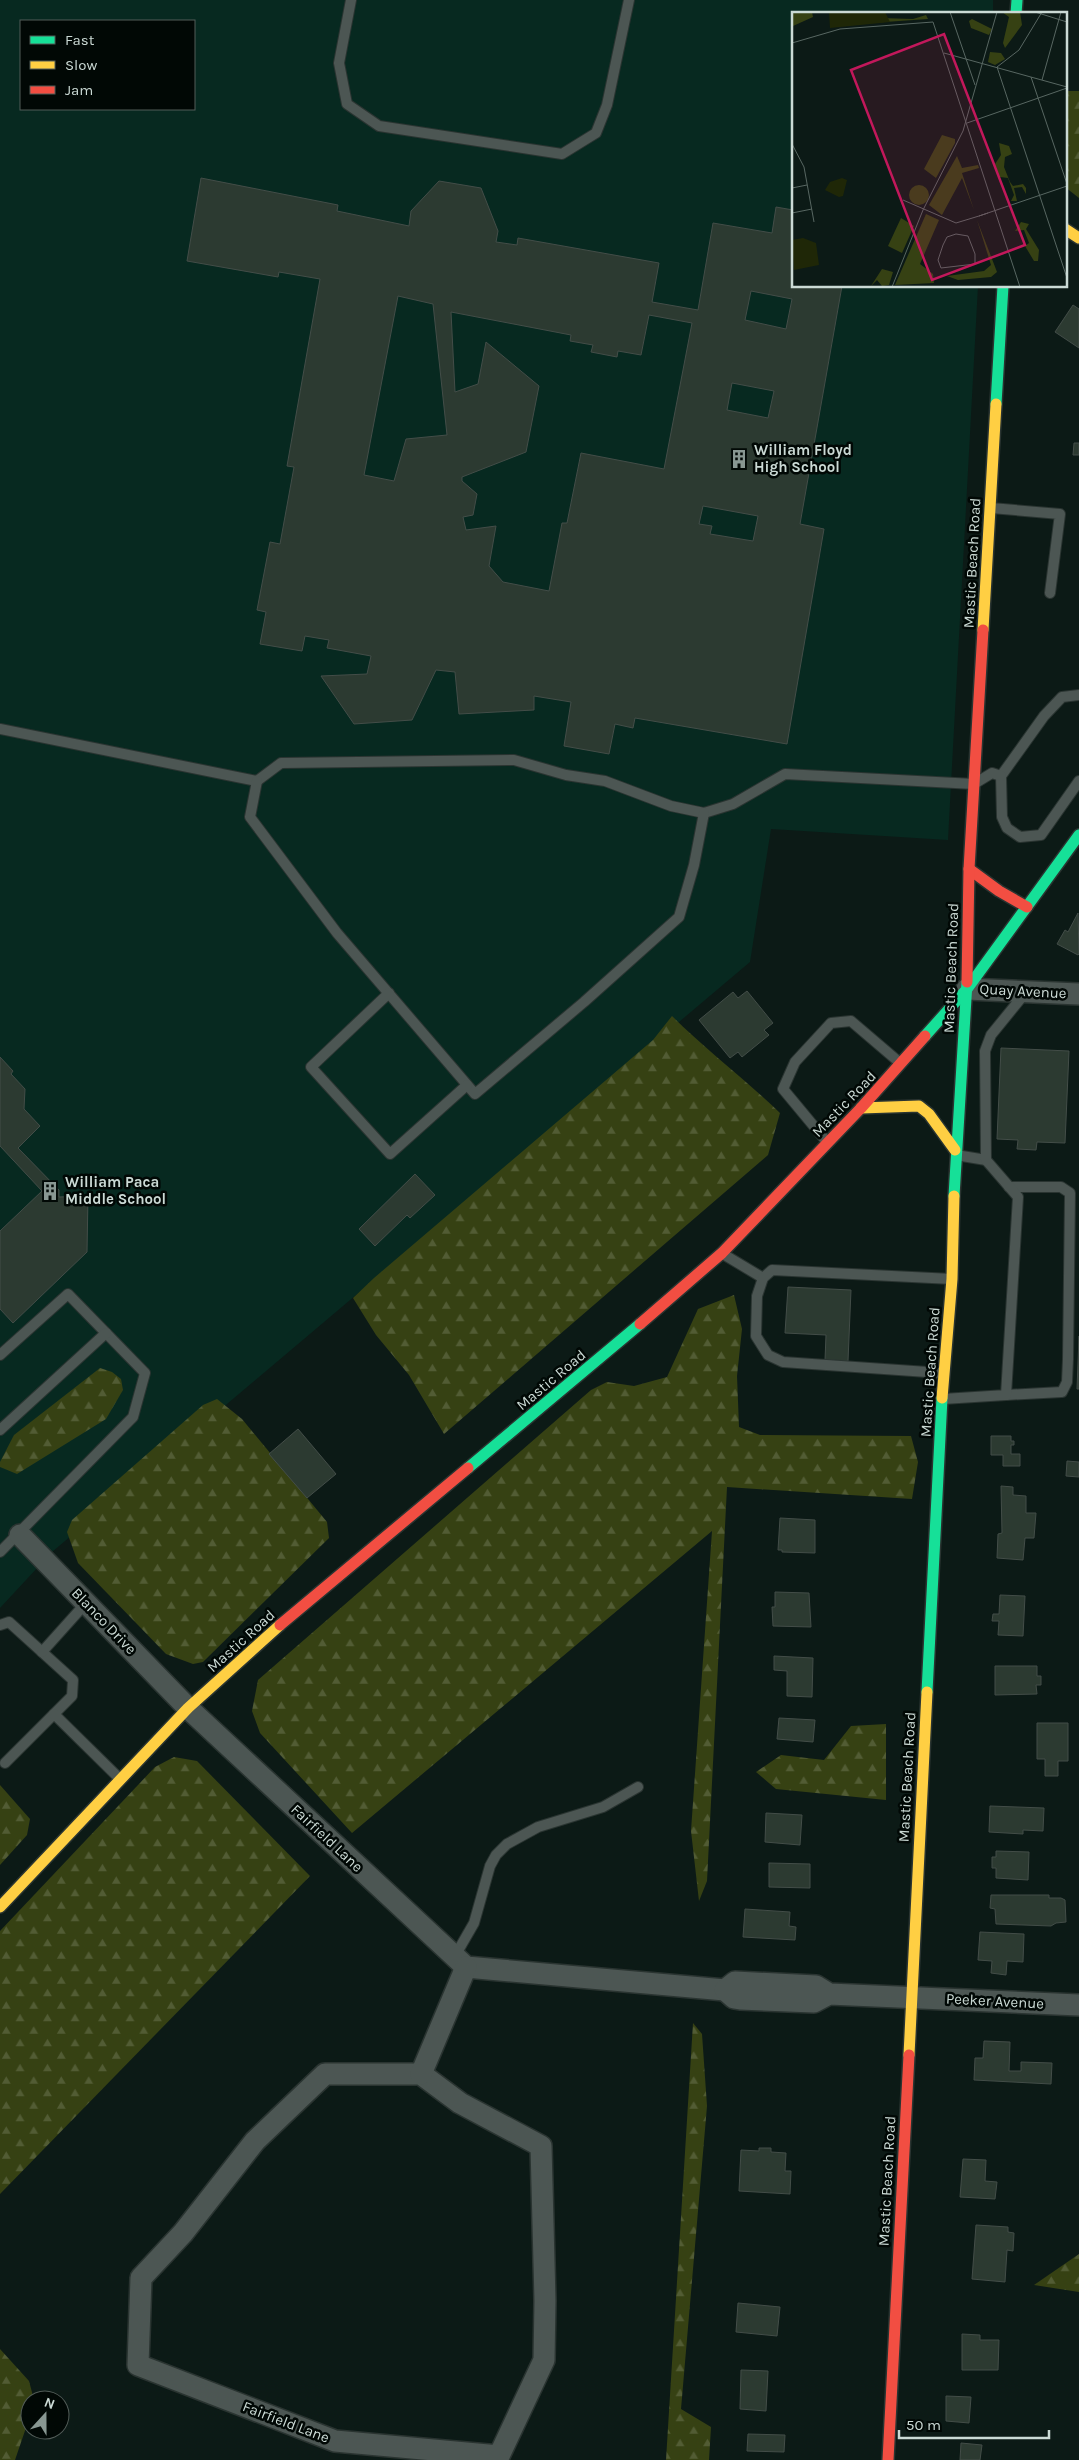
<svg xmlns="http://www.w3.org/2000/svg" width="1079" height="2460" viewBox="0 0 1079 2460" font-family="Karla,sans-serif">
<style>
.built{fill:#072920;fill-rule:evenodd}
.forest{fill:url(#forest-firs)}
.building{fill:#2c3a31;stroke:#434d48;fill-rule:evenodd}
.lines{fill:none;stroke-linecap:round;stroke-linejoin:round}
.lane-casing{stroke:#2a3431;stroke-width:12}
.street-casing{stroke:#2a3431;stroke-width:24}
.fast-casing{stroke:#2a3431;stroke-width:14}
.slow-casing{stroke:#2a3431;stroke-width:14}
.jam-casing{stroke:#2a3431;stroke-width:14}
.lane{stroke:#4c5653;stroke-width:10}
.street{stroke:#4c5653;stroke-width:21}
.fast{stroke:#16e098;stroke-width:11}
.slow{stroke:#ffcf43;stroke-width:11}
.jam{stroke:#f24e42;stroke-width:11}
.labels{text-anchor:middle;stroke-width:5;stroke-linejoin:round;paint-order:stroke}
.poi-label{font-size:15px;font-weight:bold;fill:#cbdad5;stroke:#010805;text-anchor:start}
.street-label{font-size:15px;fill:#cbdad5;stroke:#010805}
.inset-road{fill:none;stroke:#586762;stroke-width:1}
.view{fill:#c2185b;fill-opacity:0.15;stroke:#c2185b;stroke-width:2.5}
.inset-edge{fill:none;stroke:#cbdad5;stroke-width:2.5}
</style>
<defs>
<pattern id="forest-firs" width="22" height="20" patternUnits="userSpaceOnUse" patternTransform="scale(1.25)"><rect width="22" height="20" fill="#364113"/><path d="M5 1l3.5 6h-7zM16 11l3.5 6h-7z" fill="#525c34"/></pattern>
</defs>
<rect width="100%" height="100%" fill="#0c1a16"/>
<path class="built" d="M0,0H993V14H793V286H978L948,840L771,829L750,962L52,1552L0,1608ZM21,21H194V109H21Z"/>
<g class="forest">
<path d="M1065,91H1079V198L1065,187Z"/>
<path d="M672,1016C706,1050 745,1079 780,1113L768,1155L444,1434L409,1375L376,1335L353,1298L374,1278L653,1040Z"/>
<path d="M734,1295L742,1329L737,1376L739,1427L760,1435L911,1436L918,1462L912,1499L727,1487L707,1881L699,1901L691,1831L712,1531L352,1833L260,1733L252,1711L258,1680L591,1390L607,1382L634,1386L667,1377L698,1309Z"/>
<path d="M100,1368L112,1372L121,1379L123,1390L106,1419L17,1474L0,1467V1462L14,1435Z"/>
<path d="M217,1399L242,1419L327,1522L329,1538L203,1662L193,1664L166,1654L78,1563L67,1532L72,1520L203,1405Z"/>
<path d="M886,1724V1800L776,1789L756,1772L781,1755L824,1760L851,1726Z"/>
<path d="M174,1757L197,1761L310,1876L0,2194V1931L155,1767Z"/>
<path d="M0,1785L30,1819L27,1835L0,1865Z"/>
<path d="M693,2023L702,2034L707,2106L681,2409L711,2427L709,2460H666Z"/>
<path d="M1079,2254V2292L1034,2285Z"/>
<path d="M0,2349L29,2381L34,2400H30V2416L15,2460H0Z"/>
</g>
<g class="building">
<path d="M201,178L338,205L337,211L409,226L411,211L439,181L481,188L498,231L496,242L517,245L518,238L659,263L652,302L698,310L713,223L772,233L776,207L793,210V286H842L800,524L824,529L787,744L635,718L633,728L615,724L609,754L564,746L571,702L534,696V710L459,714L455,672L436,670L412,720L354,724L321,676L367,674L371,656L327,648L329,640L305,636L302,651L260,644L266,612L257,610L270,542L280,544L294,467L287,466L320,279L279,272L278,277L187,261ZM751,291L792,299L786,329L745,320ZM398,296L433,304L447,435L406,439L394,481L364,475ZM451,312L571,335L570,341L593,345L591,352L617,357L618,351L641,355L649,315L692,323L664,469L581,453L567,523H562L549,591L503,582L489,566L496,526L466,530L463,517L473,515L477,494L462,481V477L526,452L539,386L486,342L478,384L455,392ZM732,383L774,391L768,418L727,410ZM703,506L758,516L753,541L710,534L712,526L699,524Z"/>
<path d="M1073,305L1079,309V348L1055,332Z"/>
<path d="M1074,443H1079V455H1073Z"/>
<path d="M1078,913L1079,954L1078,955L1057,944L1065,930L1068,932Z"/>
<path d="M747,991L773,1023L764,1030L769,1035L742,1057L738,1052L730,1058L699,1020L733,992L738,998Z"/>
<path d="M1001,1048L1069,1051L1065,1143L1037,1142L1036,1150L1017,1149L1018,1140L997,1139Z"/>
<path d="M0,1057L13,1071L11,1074L25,1089L24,1109L40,1126L18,1148L59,1190V1197L88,1196L87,1252L13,1323L0,1309V1231L42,1191L0,1146Z"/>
<path d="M415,1174L435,1195L410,1218L407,1215L375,1246L359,1229Z"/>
<path d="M788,1287L851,1290L848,1361L825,1360L826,1335L785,1333Z"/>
<path d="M1079,1336V1389H1077Z"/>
<path d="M298,1429L336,1474L307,1498L269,1454Z"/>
<path d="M991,1436H1011V1441H1014V1445H1011V1454H1020V1466H1003V1455H991Z"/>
<path d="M1067,1461L1079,1462V1477L1066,1476Z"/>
<path d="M1001,1486L1013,1487V1495L1026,1496V1513H1036L1034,1538H1025L1023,1560L997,1558L998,1534L1002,1533Z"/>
<path d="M780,1518L815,1520V1553L782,1552V1550H778Z"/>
<path d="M775,1592L809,1593L811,1627L773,1626L772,1607H775Z"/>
<path d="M1000,1595L1025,1596L1023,1636L998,1635L999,1621H992L993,1614H999Z"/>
<path d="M774,1656L813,1658L812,1697L787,1696V1671L774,1670Z"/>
<path d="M995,1666H1037V1676H1041V1685H1036L1037,1694L995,1695Z"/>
<path d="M779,1718L815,1720L813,1742L777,1739Z"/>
<path d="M1037,1723H1068V1761H1058V1776H1045V1759H1037Z"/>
<path d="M990,1806L1044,1808L1043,1831L1023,1830V1834L989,1832Z"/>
<path d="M766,1813L802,1815L800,1845L765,1842Z"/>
<path d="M996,1851L1029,1852L1028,1880L996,1878V1868H992V1857H996Z"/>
<path d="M769,1863L810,1864V1888L769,1887Z"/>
<path d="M991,1895H1049V1898H1061L1065,1900L1066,1922L1056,1923L1051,1926L996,1924L995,1909L990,1908Z"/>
<path d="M745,1909L790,1912L789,1926L796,1927L795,1940L743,1937Z"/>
<path d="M980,1932L1024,1934L1023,1962L1007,1961L1006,1975L991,1973L992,1961L978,1960Z"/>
<path d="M984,2041L1010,2042L1009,2071H1021V2062L1052,2063L1051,2084L974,2080L975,2058H983Z"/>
<path d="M759,2148H771V2152L786,2153L785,2171H791L790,2194L739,2191L741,2150L759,2151Z"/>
<path d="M963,2159L986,2160L985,2181L997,2182L995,2199L960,2197Z"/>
<path d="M976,2225L1008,2227V2232L1014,2233L1013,2251L1007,2250L1005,2282L972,2279Z"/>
<path d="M738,2303L780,2307L777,2336L736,2332Z"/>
<path d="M962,2334L980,2335V2340H999L998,2370H962Z"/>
<path d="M741,2370L768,2371L766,2411L740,2409Z"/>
<path d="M946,2396L971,2397L969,2423L946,2421Z"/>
<path d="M748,2434L785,2435L784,2452L747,2451Z"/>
<path d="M961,2443L982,2445L980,2460H960Z"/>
</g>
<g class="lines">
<g class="lane-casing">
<g id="lane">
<path d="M351,0L339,63L347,104L379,126L562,154L596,133L607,105L629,0"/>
<path d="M991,508L1060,514L1050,593"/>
<path d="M1079,695L1062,697L1044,716L1001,776L1002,817L1007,828L1020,837L1041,835L1079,781"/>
<path d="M0,729L257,781L281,763L514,760L566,775L605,781L671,806L704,813L733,804L785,774L974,784L992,773L1001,776"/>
<path d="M257,781L250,817L337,933L475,1094L584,1002L679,917L694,865L704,813"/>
<path d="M389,993L311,1067L390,1154L467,1085"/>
<path d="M827,1142L783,1089L795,1062L831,1023L851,1021L899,1062"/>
<path d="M956,1155L986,1160"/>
<path d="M723,1254L763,1278"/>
<path d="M0,1355L68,1294L145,1373L133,1417L0,1552"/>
<path d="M942,1373L783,1362L768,1355L756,1336L757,1296L763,1278L772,1270L952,1279"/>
<path d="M1006,1395L1062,1392L1067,1382L1068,1359L1070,1193L1061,1187H1009"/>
<path d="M943,1399L1006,1395L1018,1197L986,1160L985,1051L991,1035L1026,992"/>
<path d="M0,1430L106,1333"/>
<path d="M0,1625L9,1622L73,1680L72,1696L5,1763"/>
<path d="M42,1652L86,1603"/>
<path d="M54,1714L119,1778"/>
<path d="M455,1956L474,1923L490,1866L496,1855L507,1844L538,1827L603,1807L638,1787"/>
</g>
</g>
<g class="street-casing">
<g id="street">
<path d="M967,989L1079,994"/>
<path d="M20,1535L188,1708L466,1967L725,1990"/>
<path d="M829,1994L814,2002L740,1999L734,1998L725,1990L735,1982L816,1986L829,1994L1079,2005"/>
<path d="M325,2074H421L460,2103L541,2146L545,2301L544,2360L499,2456L335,2441L138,2365L141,2278L183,2233L255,2141Z"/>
<path d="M421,2074L466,1967"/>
</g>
</g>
<g class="fast-casing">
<g id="fast">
<path d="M1016,14L1017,0"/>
<path d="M996,404L1003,286"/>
<path d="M925,1036L967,989L1079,835"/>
<path d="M954,1196L967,982"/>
<path d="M468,1468L640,1324"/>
<path d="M927,1692L942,1398"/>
</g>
</g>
<g class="slow-casing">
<g id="slow">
<path d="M1065,229L1079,238"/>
<path d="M983,630L996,404"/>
<path d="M861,1108L919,1106L929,1114L955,1150"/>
<path d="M942,1398L952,1279L954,1196"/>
<path d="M0,1907L188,1708L280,1625"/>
<path d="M909,2055L927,1692"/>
</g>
</g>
<g class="jam-casing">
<g id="jam">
<path d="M969,869L999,891L1027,907"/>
<path d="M967,982L969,869L983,630"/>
<path d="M640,1324L722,1253L861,1108L925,1036"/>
<path d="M280,1625L468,1468"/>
<path d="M888,2460L909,2055"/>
</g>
</g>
<use href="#lane" class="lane"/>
<use href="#street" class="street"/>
<use href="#fast" class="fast"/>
<use href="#slow" class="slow"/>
<use href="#jam" class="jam"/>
</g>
<defs>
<g id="building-bare" transform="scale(1.5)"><path d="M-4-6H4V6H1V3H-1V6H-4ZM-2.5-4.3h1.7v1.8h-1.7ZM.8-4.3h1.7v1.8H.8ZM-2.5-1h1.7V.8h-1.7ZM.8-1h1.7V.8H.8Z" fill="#889792" stroke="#010805" stroke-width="2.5" paint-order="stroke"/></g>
</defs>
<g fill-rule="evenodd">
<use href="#building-bare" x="739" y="459"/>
<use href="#building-bare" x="50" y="1191"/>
</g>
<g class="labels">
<g class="poi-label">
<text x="754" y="455">William Floyd<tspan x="754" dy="17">High School</tspan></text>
<text x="65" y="1187">William Paca<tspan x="65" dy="17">Middle School</tspan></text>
</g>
<g class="street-label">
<text transform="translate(972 563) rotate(-87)" y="5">Mastic Beach Road</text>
<text transform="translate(951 968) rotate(-88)" y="5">Mastic Beach Road</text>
<text transform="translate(1023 991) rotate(3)" y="5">Quay Avenue</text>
<text transform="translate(844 1104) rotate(-46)" y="5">Mastic Road</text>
<text transform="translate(930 1372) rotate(-86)" y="5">Mastic Beach Road</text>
<text transform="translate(551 1380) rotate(-40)" y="5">Mastic Road</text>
<text transform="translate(104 1621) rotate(46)" y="5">Blanco Drive</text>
<text transform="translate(241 1641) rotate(-42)" y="5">Mastic Road</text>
<text transform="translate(907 1777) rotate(-87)" y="5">Mastic Beach Road</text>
<text transform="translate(327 1838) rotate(43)" y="5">Fairfield Lane</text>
<text transform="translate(995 2001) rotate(3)" y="5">Peeker Avenue</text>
<text transform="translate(887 2181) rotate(-87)" y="5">Mastic Beach Road</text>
<text transform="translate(286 2422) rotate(21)" y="5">Fairfield Lane</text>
</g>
</g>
<g transform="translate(792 12)">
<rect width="275" height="275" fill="#0c1a16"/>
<path d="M0,0H20L21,5L1,14ZM210,0H228L230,13L213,36L211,31L217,5ZM134,3L136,7L64,12L88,6L121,7ZM180,7L200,17L197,23L179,16L177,9ZM198,40L209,41L213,47L203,53L196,50ZM150,123L163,127V131L144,166L132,157ZM207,131L217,134L220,142L213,145L212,155L218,170L221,174L231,172L234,176V182L230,175L222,176L225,189H219L222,183L216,166L208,165L203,152L209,143ZM165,144L170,156L186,153L187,156L170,161L182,198L170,166L150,203L137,193ZM117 183a10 10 0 1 1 20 0a10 10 0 1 1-20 0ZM134,202L147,208L128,252L141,262L142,271L103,273ZM109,206L122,214L110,241L96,234ZM185,208L205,260L199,265L166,268L155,264L192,259L199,253ZM229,210L237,212L234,217L247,238L246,249H242L233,234L237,231L232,218L223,219ZM90,257L101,260L97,273L90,274L85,268L79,274Z" fill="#364113"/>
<path d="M37,0H93L98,10L38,16Z" fill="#1f2707"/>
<path d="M50,166L55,168L51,184L47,185L33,178L38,170ZM11,226L24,231L27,253L2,258L0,228Z" fill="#1f2707"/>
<path class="inset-road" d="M158,0L183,73M243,0L275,10M250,0L227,38L205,55L275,266M0,31L48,17L141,10L228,275M152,41L275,75M239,65L275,172M250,68L269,0M175,111L275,76M0,132L12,155L22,210M0,176L15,173M111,188L164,211L187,204M0,201L20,197M196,201L187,204L275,174M164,222L176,224L183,242V252L149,256L146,248L151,233L155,225ZM100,275L131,198L171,119L205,0"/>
<path class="view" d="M152,22L233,233L140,268L59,58Z"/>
<rect width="275" height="275" class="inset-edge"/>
</g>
<rect x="20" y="20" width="175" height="90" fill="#010805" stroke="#525c58"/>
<rect x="30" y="36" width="25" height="8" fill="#16e098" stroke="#525c58"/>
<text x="65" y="45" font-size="15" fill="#cbdad5">Fast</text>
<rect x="30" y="61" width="25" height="8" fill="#ffcf43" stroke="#525c58"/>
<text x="65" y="70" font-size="15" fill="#cbdad5">Slow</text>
<rect x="30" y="86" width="25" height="8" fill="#f24e42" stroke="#525c58"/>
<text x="65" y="95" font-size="15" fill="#cbdad5">Jam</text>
<g transform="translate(45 2415) rotate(21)"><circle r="24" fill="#010805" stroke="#525c58"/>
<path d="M0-4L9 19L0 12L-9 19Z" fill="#889792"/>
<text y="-8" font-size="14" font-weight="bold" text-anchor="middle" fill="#cbdad5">N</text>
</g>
<path d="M899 2430v8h150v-8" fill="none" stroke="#cbdad5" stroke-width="2.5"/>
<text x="906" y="2430" font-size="15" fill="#cbdad5" stroke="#010805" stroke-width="4" paint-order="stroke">50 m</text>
</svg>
